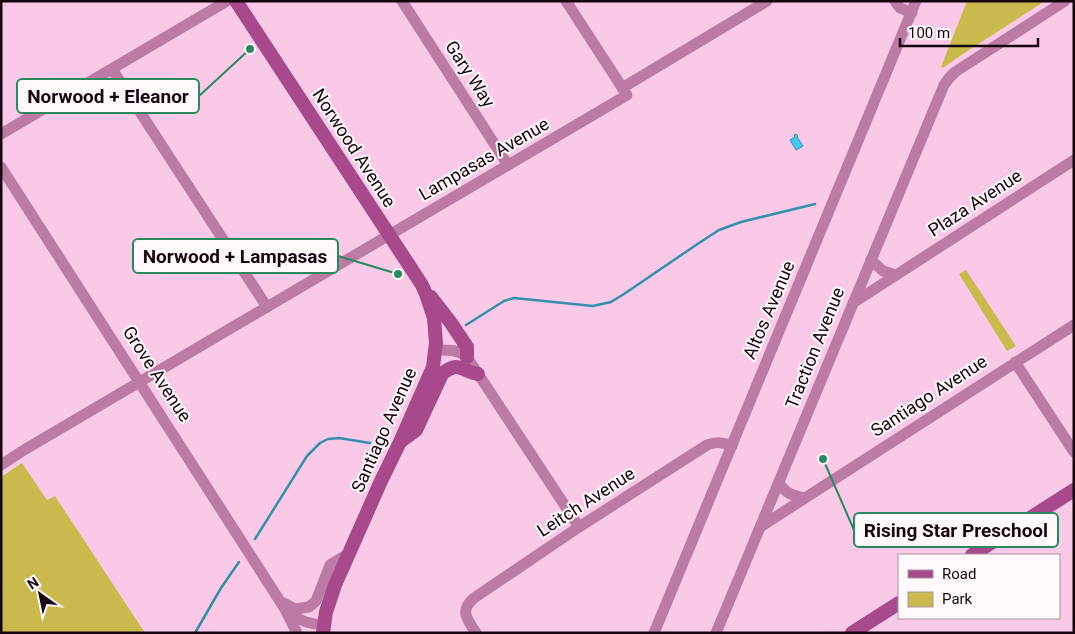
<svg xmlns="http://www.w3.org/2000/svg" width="1075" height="634" viewBox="0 0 1075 634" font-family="Roboto,sans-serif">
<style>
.green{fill:#caba4e}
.water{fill:#44c8ee;stroke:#368eac}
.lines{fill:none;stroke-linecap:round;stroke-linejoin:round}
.stream{stroke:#368eac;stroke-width:2.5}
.minor{stroke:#bc7ba5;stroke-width:11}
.secondary{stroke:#a7498a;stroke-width:14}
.labels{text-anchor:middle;stroke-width:4;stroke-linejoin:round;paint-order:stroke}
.street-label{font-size:18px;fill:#170511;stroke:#fff9fc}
.leader{fill:none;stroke:#298860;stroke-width:2}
.callout-dot{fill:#298860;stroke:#fff9fc;stroke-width:2}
.callout{fill:#fff9fc;stroke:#298860;stroke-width:2}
.callout-label{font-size:19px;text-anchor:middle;font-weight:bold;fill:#170511}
</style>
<rect width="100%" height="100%" fill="#f9c9e7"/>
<g class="green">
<path d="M967,1H1045L963,54L943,68L941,67Z"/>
<path d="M966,270L1016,346L1007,351L959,274Z"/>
<path d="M22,463L47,500L55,496L145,633H1V477Z"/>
</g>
<path class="water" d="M796,134L798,136L797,137L803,146L796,150L790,140L795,137L794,135Z"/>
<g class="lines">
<g class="stream">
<path d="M466,325L504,301L514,298L593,306L611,302L624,294L699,243L719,230L741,222L815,204"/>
<path d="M255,539L307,456L320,443L328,439L339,438L370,443"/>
<path d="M195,633L221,588L239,562"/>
</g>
<g class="minor">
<path d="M402,1L508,165"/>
<path d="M895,1L900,8L912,13"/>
<path d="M112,69L267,307"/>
<path d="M622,88L767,1"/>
<path d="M1,134L227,1"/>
<path d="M1,167L285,609C297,620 308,624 324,625"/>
<path d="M871,260L883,271L896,275"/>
<path d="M853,303L1074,160"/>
<path d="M435,350C448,350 457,349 467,357L579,527"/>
<path d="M1015,362L1074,452"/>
<path d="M1,465L24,450L627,95L566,1"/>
<path d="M779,483C786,494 792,495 805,498"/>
<path d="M760,527L1074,325"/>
<path d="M284,603L295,609L309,607L316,601L330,565L348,554"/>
<path d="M286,611L297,633"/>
<path d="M476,633C467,619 459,611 474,598L579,527L707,445C716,441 723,442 732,446"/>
<path d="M654,633L916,1"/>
<path d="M716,633L944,85L949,78L955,72L1065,1"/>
</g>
<g class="secondary">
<path d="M236,1L422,285L426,294L434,318L436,343L433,367L400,442L381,481L335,585L326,612L323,633"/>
<path d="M431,297L451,323L467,347V357"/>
<path d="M401,441L416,430L442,374C459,360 461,371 478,374"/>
<path d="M972,555L1074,490"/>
<path d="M852,633L899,603"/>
</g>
</g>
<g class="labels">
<g class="street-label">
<text transform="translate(470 74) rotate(57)" y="6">Gary Way</text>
<text transform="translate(354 148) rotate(57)" y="6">Norwood Avenue</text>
<text transform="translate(484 159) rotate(-30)" y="6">Lampasas Avenue</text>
<text transform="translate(975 203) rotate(-33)" y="6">Plaza Avenue</text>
<text transform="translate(769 310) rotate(-67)" y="6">Altos Avenue</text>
<text transform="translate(815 348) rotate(-68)" y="6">Traction Avenue</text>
<text transform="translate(157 374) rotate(57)" y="6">Grove Avenue</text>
<text transform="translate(929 396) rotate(-33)" y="6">Santiago Avenue</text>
<text transform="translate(384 430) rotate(-66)" y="6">Santiago Avenue</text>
<text transform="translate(586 502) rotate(-33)" y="6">Leitch Avenue</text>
</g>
</g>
<path class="leader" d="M250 49L199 96M398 274L338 256M823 459L854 530"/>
<g class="callout-dot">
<circle cx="250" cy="49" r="5"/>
<circle cx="398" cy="274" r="5"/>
<circle cx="823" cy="459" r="5"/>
</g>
<g class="callout">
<rect x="17" y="79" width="182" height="34" rx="5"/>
<rect x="133" y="239" width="205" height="34" rx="5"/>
<rect x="854" y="513" width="204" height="34" rx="5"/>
</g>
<g class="callout-label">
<text x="108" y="103">Norwood + Eleanor</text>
<text x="235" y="263">Norwood + Lampasas</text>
<text x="956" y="537">Rising Star Preschool</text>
</g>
<rect width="1075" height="634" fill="none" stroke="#170511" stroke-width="5"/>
<rect x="898" y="554" width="162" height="65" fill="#fff9fc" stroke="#a2979e"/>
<rect x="908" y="570" width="25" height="8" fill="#a7498a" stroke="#a2979e"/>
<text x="942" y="579" font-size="15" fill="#170511">Road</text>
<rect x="908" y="592" width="25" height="15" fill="#caba4e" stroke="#a2979e"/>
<text x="942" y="604" font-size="15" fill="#170511">Park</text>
<g transform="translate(40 594) rotate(327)" stroke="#fff9fc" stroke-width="4" paint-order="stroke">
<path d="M0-4L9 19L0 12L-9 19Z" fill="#170511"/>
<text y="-8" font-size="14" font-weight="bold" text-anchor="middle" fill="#170511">N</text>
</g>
<path d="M900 38v8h138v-8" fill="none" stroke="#170511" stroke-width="2.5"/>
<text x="908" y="38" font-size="15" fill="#170511" stroke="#fff9fc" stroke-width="4" paint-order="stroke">100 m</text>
</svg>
